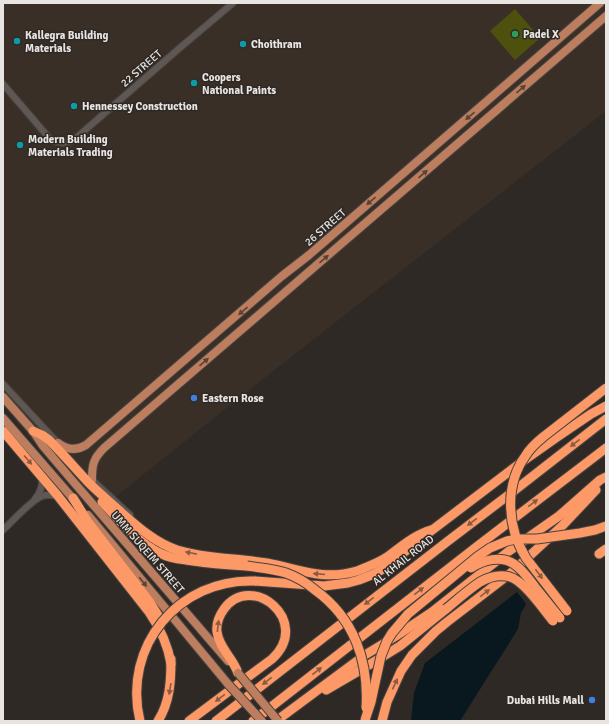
<svg xmlns="http://www.w3.org/2000/svg" width="609" height="724" viewBox="0 0 609 724" font-family="Signika,sans-serif">
<style>
.built{fill:#3a2f27}
.green{fill:#4d510d}
.water{fill:#09181f}
.lines{fill:none;stroke-linecap:round;stroke-linejoin:round}
.minor-casing{stroke:#484441;stroke-width:8}
.major-casing{stroke:#484441;stroke-width:10}
.highway-casing{stroke:#484441;stroke-width:11}
.minor{stroke:#5e5753;stroke-width:6}
.major{stroke:#bd7e5f;stroke-width:8}
.highway{stroke:#fd9867;stroke-width:9}
.major-bridge-casing{stroke:#484441;stroke-width:10;stroke-linecap:butt}
.highway-bridge-casing{stroke:#484441;stroke-width:11;stroke-linecap:butt}
.major-bridge{stroke:#bd7e5f;stroke-width:8}
.highway-bridge{stroke:#fd9867;stroke-width:9}
.oneway{fill:#594236}
.oneway2{fill:#8b5b43}
.leisure-dot{fill:#2e9e5b;stroke:#2e2925;stroke-width:1.5}
.culture-dot{fill:#0f9aa8;stroke:#2e2925;stroke-width:1.5}
.shop-dot{fill:#3f7fe0;stroke:#2e2925;stroke-width:1.5}
.labels{text-anchor:middle;stroke-width:3;stroke-linejoin:round;paint-order:stroke}
.poi-label{font-size:11px;font-weight:bold;fill:#e8e4e2;stroke:#2e2925;text-anchor:start}
.street-label{font-size:11px;fill:#e8e4e2;stroke:#2e2925}
</style>
<rect width="100%" height="100%" fill="#2e2925"/>
<path class="built" d="M3,3H606V111L268,375L104,506L99,500L88,508L3,405Z"/>
<path class="green" d="M515,9L540,38L515,60L490,31Z"/>
<path class="water" d="M517,592L526,604L521,613L518,629L460,721H411L414,693L425,663Z"/>
<g class="lines">
<g class="minor-casing">
<g id="minor">
<path d="M3,84L50,139C59,144 68,144 76,138L182,46L233,3"/>
<path d="M3,384L57,442"/>
<path d="M90,478L130,515"/>
<path d="M35,499C41,492 43,486 42,477"/>
<path d="M3,530C13,521 30,501 42,496C47,494 53,495 58,496"/>
</g>
</g>
<g class="major-casing">
<g id="major">
<path d="M3,397L33,431L43,446L71,479L228,661"/>
<path d="M3,418L76,502"/>
<path d="M58,443C67,450 76,451 86,445L282,276L309,255L600,3"/>
<path d="M92,480C92,465 93,459 104,448L606,16"/>
<path d="M88,515L228,684"/>
</g>
</g>
<g class="highway-casing">
<g id="highway">
<path d="M3,431L58,496L149,612C160,628 168,645 171,664"/>
<path d="M33,431L42,435L49,440C63,454 75,468 88,482C99,493 111,503 122,513C139,528 156,543 177,550C206,559 238,558 267,563C299,569 323,581 357,571C367,567 378,563 387,557C401,547 414,535 431,530"/>
<path d="M73,498L88,522L149,601L159,617"/>
<path d="M102,502C120,521 138,543 162,554C169,558 178,559 186,560C206,563 227,565 247,566"/>
<path d="M427,534L523,461L557,437L591,414L606,406"/>
<path d="M599,554L606,549"/>
<path d="M255,581L324,586L348,583L359,580L374,574L383,569L417,542"/>
<path d="M326,690L379,659L400,646L446,609"/>
<path d="M158,721C170,702 171,681 171,659"/>
<path d="M189,721L272,659C313,621 251,571 224,609C219,616 216,624 217,632C219,648 233,658 238,673"/>
<path d="M216,721L448,541L515,490L606,419"/>
<path d="M253,721L475,548L606,448"/>
<path d="M276,721L365,655L396,636L432,612L509,551L559,516L600,480L606,477"/>
<path d="M382,721L387,702L401,671L412,655L436,631L447,622L512,572L563,525L596,490"/>
</g>
</g>
<use href="#minor" class="minor"/>
<use href="#major" class="major"/>
<use href="#highway" class="highway"/>
<g class="major-bridge-casing">
<g id="major-bridge">
<path d="M238,673L278,721"/>
<path d="M228,684L262,721"/>
</g>
</g>
<g class="highway-bridge-casing">
<g id="highway-bridge">
<path d="M247,566C260,568 274,569 286,573C297,577 307,583 315,590C354,618 369,661 366,708"/>
<path d="M471,568C483,560 501,555 514,564C523,570 529,579 535,587C543,597 552,608 560,618"/>
<path d="M446,609C457,600 468,590 480,582C489,577 499,574 510,577C524,581 543,609 553,621"/>
<path d="M567,611L526,558C507,527 504,485 526,455C530,448 537,442 543,437L606,388"/>
<path d="M365,720L371,702L381,656L387,641L392,633L408,614L477,557L490,548L507,541L516,539H537L580,533L595,530L606,526"/>
<path d="M140,721C122,646 179,578 255,581"/>
</g>
</g>
<use href="#major-bridge" class="major-bridge"/>
<use href="#highway-bridge" class="highway-bridge"/>
</g>
<defs><path id="oneway-solid" d="M-6-.8H1V-3.2L6.5 0L1 3.2V.8H-6Z"/></defs>
<g class="oneway">
<use href="#oneway-solid" transform="translate(521 89) rotate(-41)"/>
<use href="#oneway-solid" transform="translate(470 116) rotate(139)"/>
<use href="#oneway-solid" transform="translate(423 174) rotate(-41)"/>
<use href="#oneway-solid" transform="translate(371 201) rotate(139)"/>
<use href="#oneway-solid" transform="translate(324 259) rotate(-41)"/>
<use href="#oneway-solid" transform="translate(243 311) rotate(139)"/>
<use href="#oneway-solid" transform="translate(204 362) rotate(-41)"/>
<use href="#oneway-solid" transform="translate(143 582) rotate(51)"/>
</g>
<g class="oneway2">
<use href="#oneway-solid" transform="translate(575 443) rotate(142)"/>
<use href="#oneway-solid" transform="translate(28 460) rotate(49)"/>
<use href="#oneway-solid" transform="translate(533 503) rotate(-37)"/>
<use href="#oneway-solid" transform="translate(472 522) rotate(143)"/>
<use href="#oneway-solid" transform="translate(191 553) rotate(-169)"/>
<use href="#oneway-solid" transform="translate(319 574) rotate(-175)"/>
<use href="#oneway-solid" transform="translate(539 574) rotate(53)"/>
<use href="#oneway-solid" transform="translate(419 591) rotate(-38)"/>
<use href="#oneway-solid" transform="translate(485 593) rotate(-37)"/>
<use href="#oneway-solid" transform="translate(369 601) rotate(142)"/>
<use href="#oneway-solid" transform="translate(218 626) rotate(-83)"/>
<use href="#oneway-solid" transform="translate(317 671) rotate(-38)"/>
<use href="#oneway-solid" transform="translate(267 681) rotate(142)"/>
<use href="#oneway-solid" transform="translate(395 684) rotate(-65)"/>
<use href="#oneway-solid" transform="translate(170 689) rotate(99)"/>
<use href="#oneway-solid" transform="translate(220 698) rotate(143)"/>
</g>
<circle class="leisure-dot" cx="515" cy="34" r="4"/>
<g class="culture-dot">
<circle cx="17" cy="41" r="4"/>
<circle cx="243" cy="44" r="4"/>
<circle cx="194" cy="83" r="4"/>
<circle cx="74" cy="106" r="4"/>
<circle cx="20" cy="145" r="4"/>
</g>
<g class="shop-dot">
<circle cx="194" cy="398" r="4"/>
<circle cx="592" cy="700" r="4"/>
</g>
<g class="labels">
<g class="poi-label">
<text x="523" y="38">Padel X</text>
<text x="25" y="39">Kallegra Building<tspan x="25" dy="13">Materials</tspan></text>
<text x="251" y="48">Choithram</text>
<text x="202" y="81">Coopers<tspan x="202" dy="13">National Paints</tspan></text>
<text x="82" y="110">Hennessey Construction</text>
<text x="28" y="143">Modern Building<tspan x="28" dy="13">Materials Trading</tspan></text>
<text x="202" y="402">Eastern Rose</text>
<text x="584" y="704" text-anchor="end">Dubai Hills Mall</text>
</g>
<g class="street-label">
<text transform="translate(141 68) rotate(-41)" y="4">22 STREET</text>
<text transform="translate(325 227) rotate(-41)" y="4">26 STREET</text>
<text transform="translate(148 552) rotate(49)" y="4">UMM SUQEIM STREET</text>
<text transform="translate(403 560) rotate(-38)" y="4">AL KHAIL ROAD</text>
</g>
</g>
<rect width="609" height="724" fill="none" stroke="#e8e4e2" stroke-width="8"/>
</svg>
